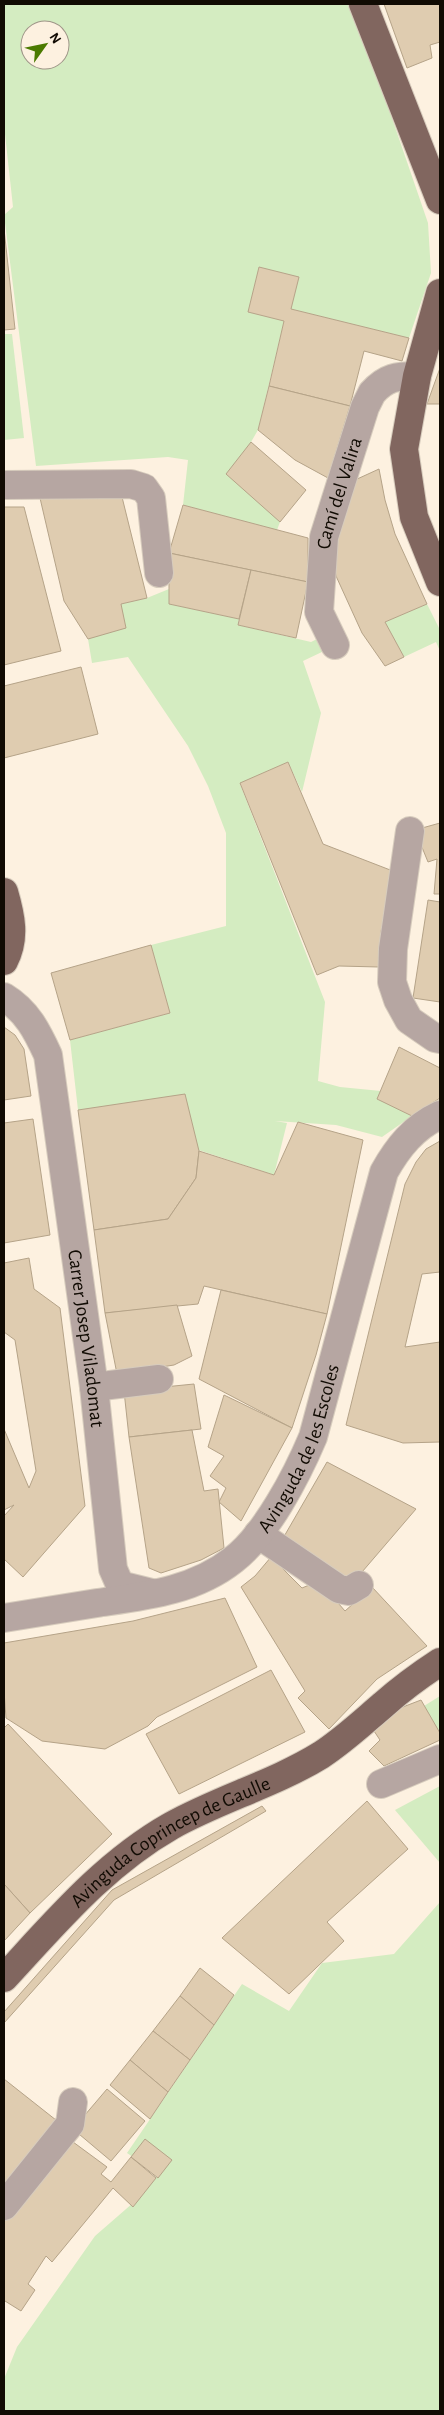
<svg xmlns="http://www.w3.org/2000/svg" width="444" height="2415" viewBox="0 0 444 2415" font-family="'Alegreya Sans',sans-serif">
<style>
.green{fill:#d4ecc1;fill-rule:evenodd}
.building{fill:#dfccb0;stroke:#b5a388}
.lines{fill:none;stroke-linecap:round;stroke-linejoin:round}
.minor-casing{stroke:#d7ccbd;stroke-width:30}
.major-casing{stroke:#d7ccbd;stroke-width:30}
.minor{stroke:#b6a6a2;stroke-width:28}
.major{stroke:#81665f;stroke-width:28}
.labels{text-anchor:middle;stroke-width:4.5;stroke-linejoin:round;paint-order:stroke}
.street-label{font-size:20px;fill:#110b03;stroke:#fdf1e0}
</style>
<rect width="100%" height="100%" fill="#fdf1e0"/>
<g class="green">
<path d="M4,4H349L383,92L428,223L431,273L409,338L291,309L299,277L259,267L248,312L284,321L258,430L251,442L280,522L277,530L183,505L188,460L168,457L36,466L4,215L13,207L4,125ZM30,30H60V60H30Z"/>
<path d="M4,334H12L24,438L4,440Z"/>
<path d="M169,589V604L239,619L238,625L311,642L317,639L324,651L303,661L321,713L302,792L288,762L240,784L325,1002L318,1081L340,1087L381,1091L378,1099L412,1116L382,1137L336,1125L275,1121L287,1123L274,1175L78,1110L70,1040L170,1013L151,945L226,926V833L208,786L188,746L128,657L92,663L88,639L121,604L147,598Z"/>
<path d="M427,604L440,630V651L436,642L404,657L385,622Z"/>
<path d="M440,1696V1733L424,1706Z"/>
<path d="M440,1786V1863L395,1810Z"/>
<path d="M440,1902V2411H4V2379L17,2347L95,2236L141,2196L158,2174L127,2153L242,1984L289,2011L322,1963L394,1954Z"/>
</g>
<g class="building">
<path d="M384,4H440V42L430,45L432,58L407,68Z"/>
<path d="M4,229L15,329L4,330Z"/>
<path d="M259,267L299,277L291,309L409,338L402,361L364,351L350,406L269,386L284,321L248,312Z"/>
<path d="M440,368V404H427Z"/>
<path d="M269,386L350,406L328,478L295,460L258,430Z"/>
<path d="M251,442L306,490L280,522L226,474Z"/>
<path d="M379,469L385,500L395,534L427,604L385,622L404,657L385,666L362,633L336,576L331,547L355,480Z"/>
<path d="M122,497L147,598L121,604L126,628L88,639L64,601L40,498Z"/>
<path d="M183,505L308,538V582L169,553Z"/>
<path d="M4,507H24L61,651L4,665Z"/>
<path d="M169,553L251,570L239,619L169,604Z"/>
<path d="M251,570L308,582L296,638L238,625Z"/>
<path d="M81,667L98,734L4,758V686Z"/>
<path d="M288,762L323,844L398,873L381,931L379,967L339,966L317,975L240,783Z"/>
<path d="M440,823V894H434L437,859L428,862L415,830Z"/>
<path d="M428,900L440,902V1002L413,998Z"/>
<path d="M151,945L170,1013L70,1040L51,973Z"/>
<path d="M4,1027L15,1035L24,1049L31,1096L4,1100Z"/>
<path d="M399,1047L440,1068V1098L412,1116L377,1099Z"/>
<path d="M185,1094L199,1151L196,1178L168,1219L94,1230L78,1110Z"/>
<path d="M33,1119L50,1235L4,1243V1123Z"/>
<path d="M298,1122L363,1140L327,1314L204,1286L198,1304L105,1313L94,1230L168,1219L196,1178L199,1151L274,1175Z"/>
<path d="M440,1141V1272L422,1274L405,1347L440,1342V1442L403,1443L346,1425L405,1184L416,1162L426,1149Z"/>
<path d="M29,1258L34,1289L60,1308L85,1506L23,1577L4,1559V1516L14,1505L4,1510V1429L29,1488L36,1471L15,1340L4,1332V1263Z"/>
<path d="M221,1290L327,1314L316,1355L292,1428L199,1379Z"/>
<path d="M177,1305L192,1356L174,1365L117,1374L105,1313Z"/>
<path d="M194,1384L201,1429L129,1437L124,1391Z"/>
<path d="M224,1395L292,1428L241,1521L219,1502L226,1488L210,1476L224,1456L208,1447Z"/>
<path d="M192,1430L204,1491L218,1489L224,1548L201,1560L161,1573L149,1568L129,1437Z"/>
<path d="M327,1462L416,1509L350,1586L282,1540Z"/>
<path d="M271,1557L302,1588L319,1581L345,1611L372,1587L427,1646L377,1679L329,1729L298,1698L305,1691L241,1587L255,1576Z"/>
<path d="M225,1598L257,1667L157,1717L148,1726L105,1749L42,1741L6,1718L4,1691V1643L133,1621Z"/>
<path d="M271,1670L305,1732L179,1794L146,1734Z"/>
<path d="M421,1700L440,1733V1740L384,1766L369,1751L380,1740L374,1731L395,1710Z"/>
<path d="M8,1724L112,1834L30,1913L4,1884V1728Z"/>
<path d="M367,1801L408,1849L327,1922L344,1941L289,1994L222,1938Z"/>
<path d="M262,1806L266,1811L114,1900L4,2023V2012L112,1890Z"/>
<path d="M4,1884L30,1913L4,1941Z"/>
<path d="M200,1968L234,1995L214,2025L180,1996Z"/>
<path d="M180,1996L214,2025L190,2060L153,2031Z"/>
<path d="M153,2031L190,2060L168,2092L130,2060Z"/>
<path d="M130,2060L168,2092L150,2119L110,2085Z"/>
<path d="M4,2079L61,2124L4,2194Z"/>
<path d="M107,2089L145,2121L111,2161L73,2129Z"/>
<path d="M69,2139L107,2167L101,2174L111,2182L131,2157L156,2178L133,2207L113,2188L52,2262L46,2256L28,2284L35,2290L21,2311L5,2301L4,2303V2221Z"/>
<path d="M145,2139L172,2160L158,2178L131,2157Z"/>
</g>
<g class="lines">
<g class="minor-casing">
<g id="minor">
<path d="M4,485L131,484L144,488L151,498L159,573"/>
<path id="s1" d="M335,645L319,612L324,537L365,407L372,393C386,377 397,376 417,376"/>
<path d="M410,831L393,949L392,982L398,1000L409,1020L435,1038L440,1039"/>
<path id="s2" d="M4,997C27,1011 37,1031 48,1055L94,1387L113,1569L120,1585L152,1593"/>
<path d="M94,1387L159,1379"/>
<path d="M258,1534L339,1589L349,1591L359,1585"/>
<path id="s3" d="M4,1618C35,1613 66,1608 97,1603C145,1596 194,1591 233,1560C266,1535 297,1475 313,1437L384,1172C398,1147 414,1127 440,1115"/>
<path d="M381,1784L440,1759"/>
<path d="M4,2206L70,2124L73,2102"/>
</g>
</g>
<g class="major-casing">
<g id="major">
<path d="M363,4L440,200"/>
<path d="M440,293L417,376L404,449L414,517L440,582"/>
<path d="M4,892C11,916 16,938 4,961"/>
<path id="s4" d="M4,1978C55,1923 104,1864 171,1826C219,1799 274,1784 321,1755C344,1740 363,1722 383,1705C401,1689 420,1675 440,1662"/>
</g>
</g>
<use href="#minor" class="minor"/>
<use href="#major" class="major"/>
</g>
<g class="labels">
<g class="street-label">
<text dy="7" stroke="none"><textPath href="#s1" startOffset="158">Camí del Valira</textPath></text>
<text dy="7" stroke="none"><textPath href="#s2" startOffset="360">Carrer Josep Viladomat</textPath></text>
<text dy="7" stroke="none"><textPath href="#s3" startOffset="371">Avinguda de les Escoles</textPath></text>
<text dy="7" stroke="none"><textPath href="#s4" startOffset="218">Avinguda Coprincep de Gaulle</textPath></text>
</g>
</g>
<rect width="444" height="2415" fill="none" stroke="#110b03" stroke-width="10"/>
<g transform="translate(45 45) rotate(57)"><circle r="24" fill="#fdf1e0" stroke="#9f9588"/>
<path d="M0-4L9 19L0 12L-9 19Z" fill="#4b7a00"/>
<text y="-8" font-size="14" font-weight="bold" text-anchor="middle" fill="#110b03">N</text>
</g>
</svg>
